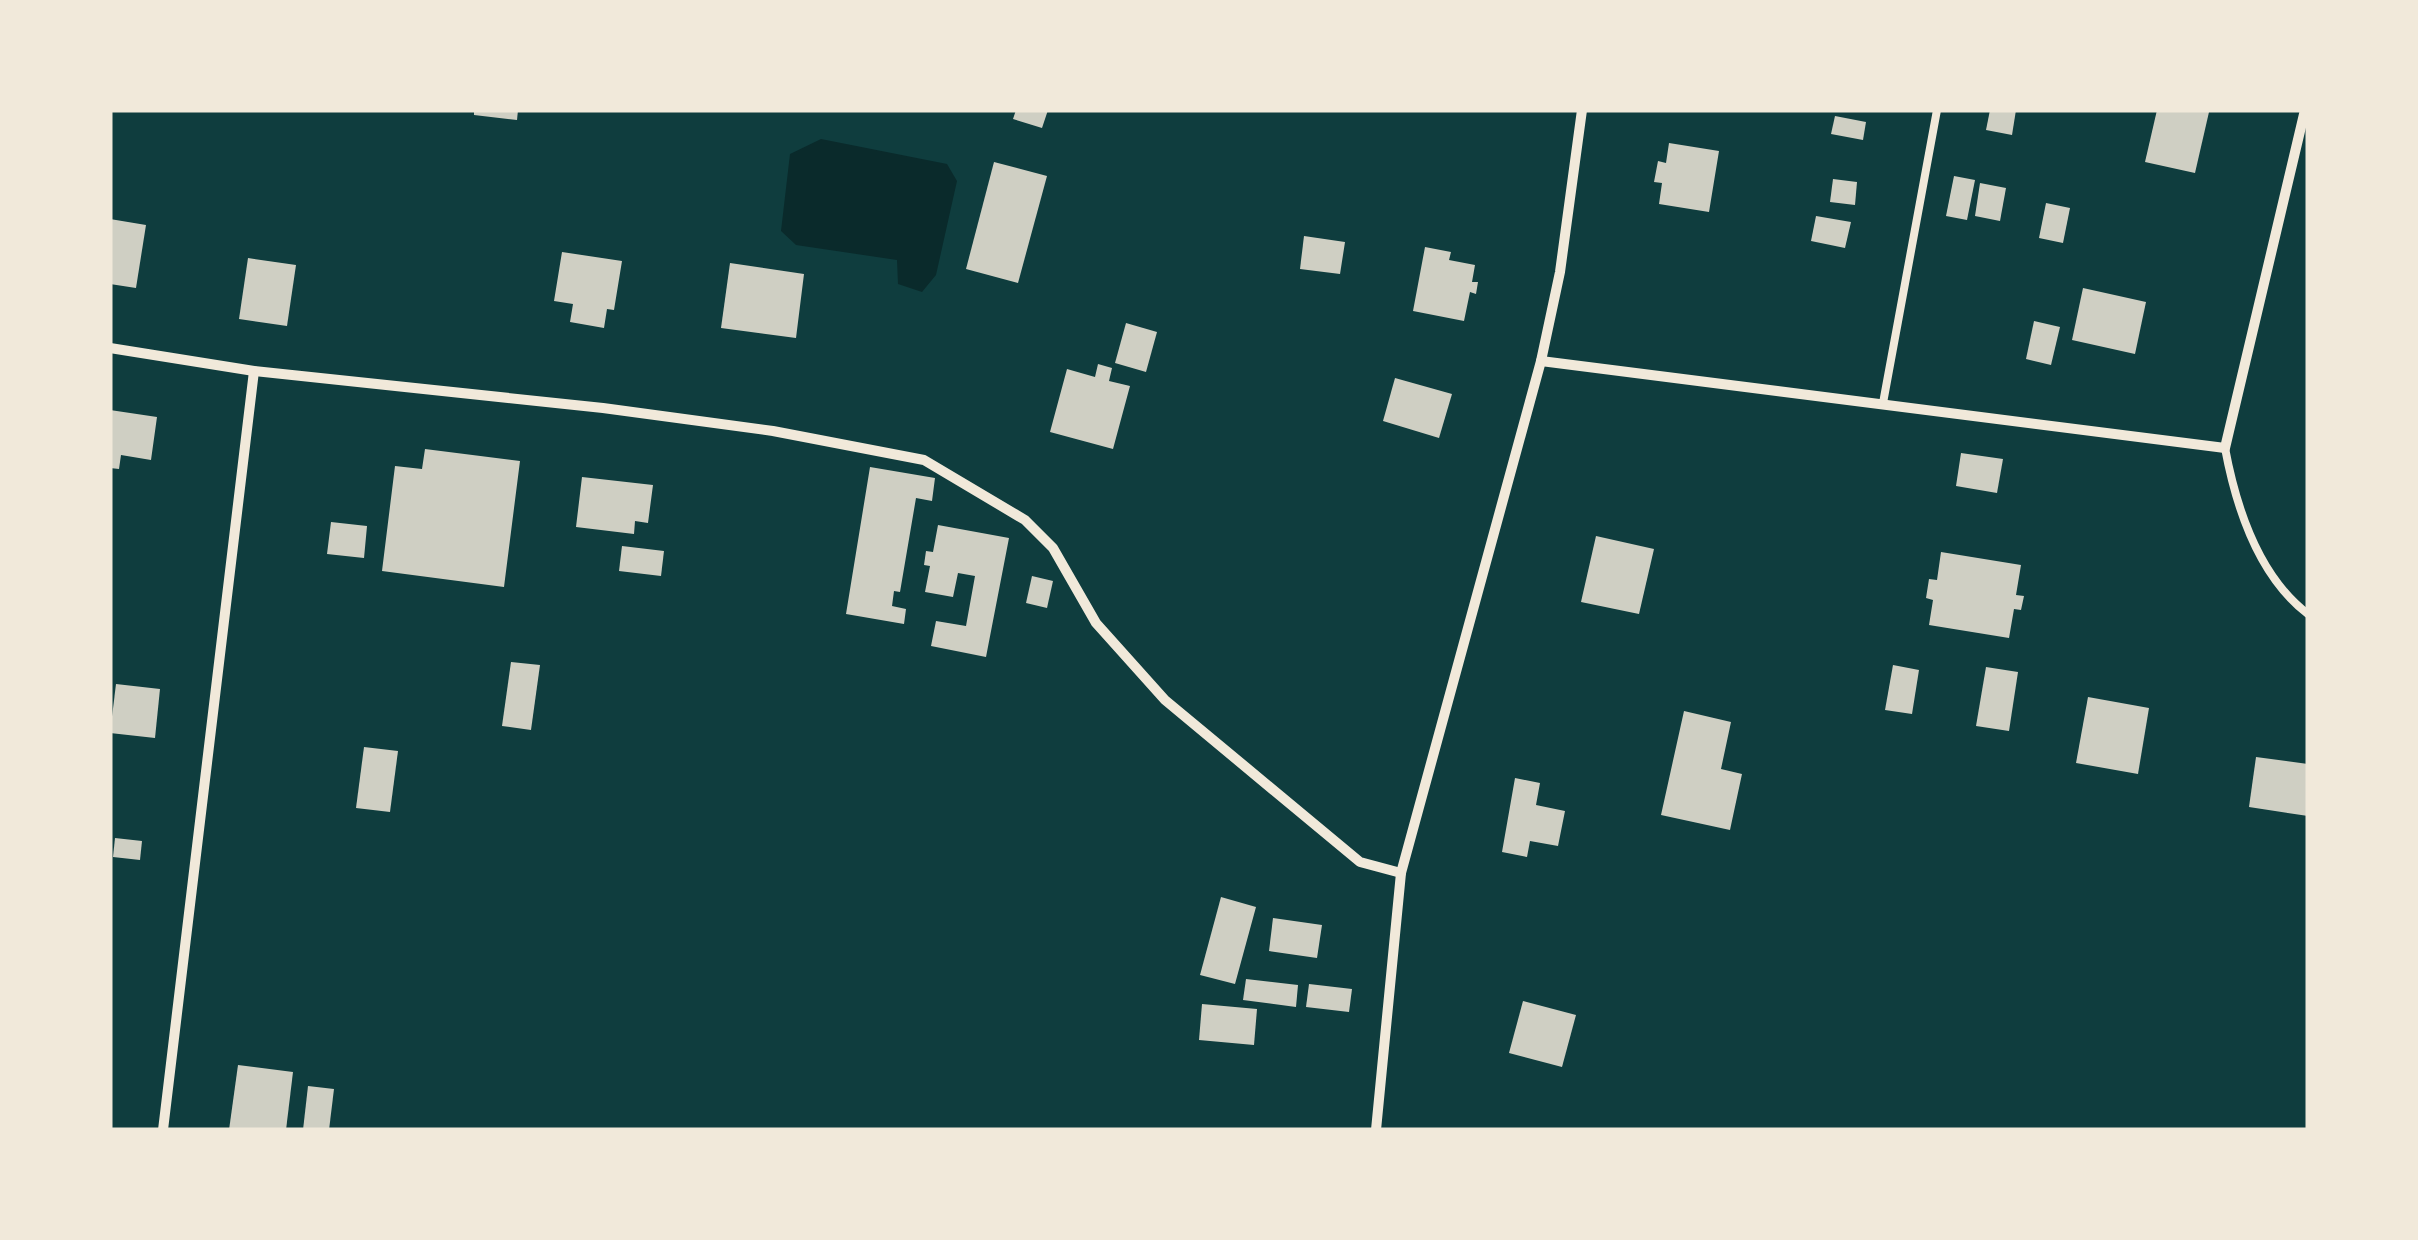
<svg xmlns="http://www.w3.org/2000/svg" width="2418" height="1240" viewBox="0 0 2418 1240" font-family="'Golos Text',sans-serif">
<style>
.water{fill:#0a2a2b}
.building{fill:#cfcfc3}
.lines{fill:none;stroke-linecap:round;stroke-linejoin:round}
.service{stroke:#f1e9da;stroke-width:8}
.minor{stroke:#f1e9da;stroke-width:10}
</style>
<rect width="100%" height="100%" fill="#0f3d3e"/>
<path class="water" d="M821,139L947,164L957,181L936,275L922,292L898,284L897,260L796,245L781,231L790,154Z"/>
<g class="building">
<path d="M474,110H518L517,120L474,115Z"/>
<path d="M1016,110H1048L1042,128L1013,119Z"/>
<path d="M1990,110H2016L2012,135L1986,130Z"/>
<path d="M2157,110L2209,112L2195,173L2145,162Z"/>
<path d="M1835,116L1866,122L1863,140L1831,134Z"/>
<path d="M1669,143L1719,151L1709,212L1659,204L1662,183L1654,182L1658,161L1666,163Z"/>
<path d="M994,162L1047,176L1018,283L966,269Z"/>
<path d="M1954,176L1975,180L1967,220L1946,216Z"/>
<path d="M1833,179L1857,182L1855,205L1830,202Z"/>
<path d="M1980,183L2006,188L2000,221L1975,216Z"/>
<path d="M2046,203L2070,208L2063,243L2039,238Z"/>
<path d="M1816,216L1851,222L1845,248L1811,241Z"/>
<path d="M110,219L146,225L136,288L110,284Z"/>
<path d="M1304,236L1345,242L1340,274L1300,269Z"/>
<path d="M1425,247L1451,252L1449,260L1475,265L1472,282H1478L1476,294L1470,292L1464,321L1413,311Z"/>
<path d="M562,252L622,261L614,310L607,309L604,328L570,322L573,304L554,301Z"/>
<path d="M248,258L296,265L287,326L239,319Z"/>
<path d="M730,263L804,274L796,338L721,328Z"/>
<path d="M2083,288L2146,302L2135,354L2072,340Z"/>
<path d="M2034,321L2060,327L2051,365L2026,359Z"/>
<path d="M1126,323L1157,332L1146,372L1115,363Z"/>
<path d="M1098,364L1112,368L1109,381L1130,386L1113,449L1050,432L1067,369L1095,377Z"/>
<path d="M1395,378L1452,394L1439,438L1383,421Z"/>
<path d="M110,410L157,417L151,460L121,455L119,469L110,468Z"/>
<path d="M425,449L520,461L504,587L382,571L395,466L422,469Z"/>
<path d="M1961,453L2003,459L1997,493L1956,486Z"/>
<path d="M870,467L935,478L932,501L916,498L900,592L894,591L892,606L906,609L904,624L846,614Z"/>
<path d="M582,477L653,485L648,523L635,521L634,534L576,527Z"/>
<path d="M331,522L367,526L364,558L327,554Z"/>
<path d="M938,525L1009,538L986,657L931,646L936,621L966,626L975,576L958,573L953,597L925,592L930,566L924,565L926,551L933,552Z"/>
<path d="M1596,536L1654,549L1639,614L1581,602Z"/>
<path d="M622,546L664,551L661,576L619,571Z"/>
<path d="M1941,552L2021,565L2016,595L2024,596L2021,610L2014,609L2009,638L1929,625L1933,600L1926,598L1929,579L1937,580Z"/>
<path d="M1032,576L1053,581L1047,608L1026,603Z"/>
<path d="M511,662L540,665L531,730L502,726Z"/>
<path d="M1893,665L1919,670L1912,714L1885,710Z"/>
<path d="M1986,667L2018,672L2009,731L1976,726Z"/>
<path d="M116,684L160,689L155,738L110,733Z"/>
<path d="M2088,697L2149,708L2138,774L2076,763Z"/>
<path d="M1684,711L1731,722L1721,769L1742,774L1730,830L1661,815Z"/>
<path d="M364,747L398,751L390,812L356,808Z"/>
<path d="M2256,757L2308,764V816L2249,807Z"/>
<path d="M1515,778L1540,783L1536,805L1565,811L1558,846L1530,841L1527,857L1502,852Z"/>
<path d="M115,838L142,841L140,860L113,857Z"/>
<path d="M1221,897L1256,907L1235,984L1200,975Z"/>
<path d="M1273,918L1322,925L1317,958L1269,951Z"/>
<path d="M1246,979L1298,985L1296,1007L1243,1000Z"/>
<path d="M1309,984L1352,989L1349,1012L1306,1007Z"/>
<path d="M1523,1001L1576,1015L1562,1067L1509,1053Z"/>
<path d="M1202,1004L1257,1009L1254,1045L1199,1040Z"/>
<path d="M238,1065L293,1072L286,1130H229Z"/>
<path d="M308,1086L334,1089L329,1130H303Z"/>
</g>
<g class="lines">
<g class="service">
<path d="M1883,403L1937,110"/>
<path d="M2225,448C2236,507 2258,576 2308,614"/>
</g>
<g class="minor">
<path d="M110,348L254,371L603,408L773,431L924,460L1025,520L1053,548L1096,623L1165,700L1360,862L1401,873"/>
<path d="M1541,361L2225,448L2305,110"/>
<path d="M163,1130L254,371"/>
<path d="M1376,1130L1401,873L1541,361L1560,272L1582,110"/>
</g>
</g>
<rect width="2418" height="1240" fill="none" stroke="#f1e9da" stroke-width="225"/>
</svg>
